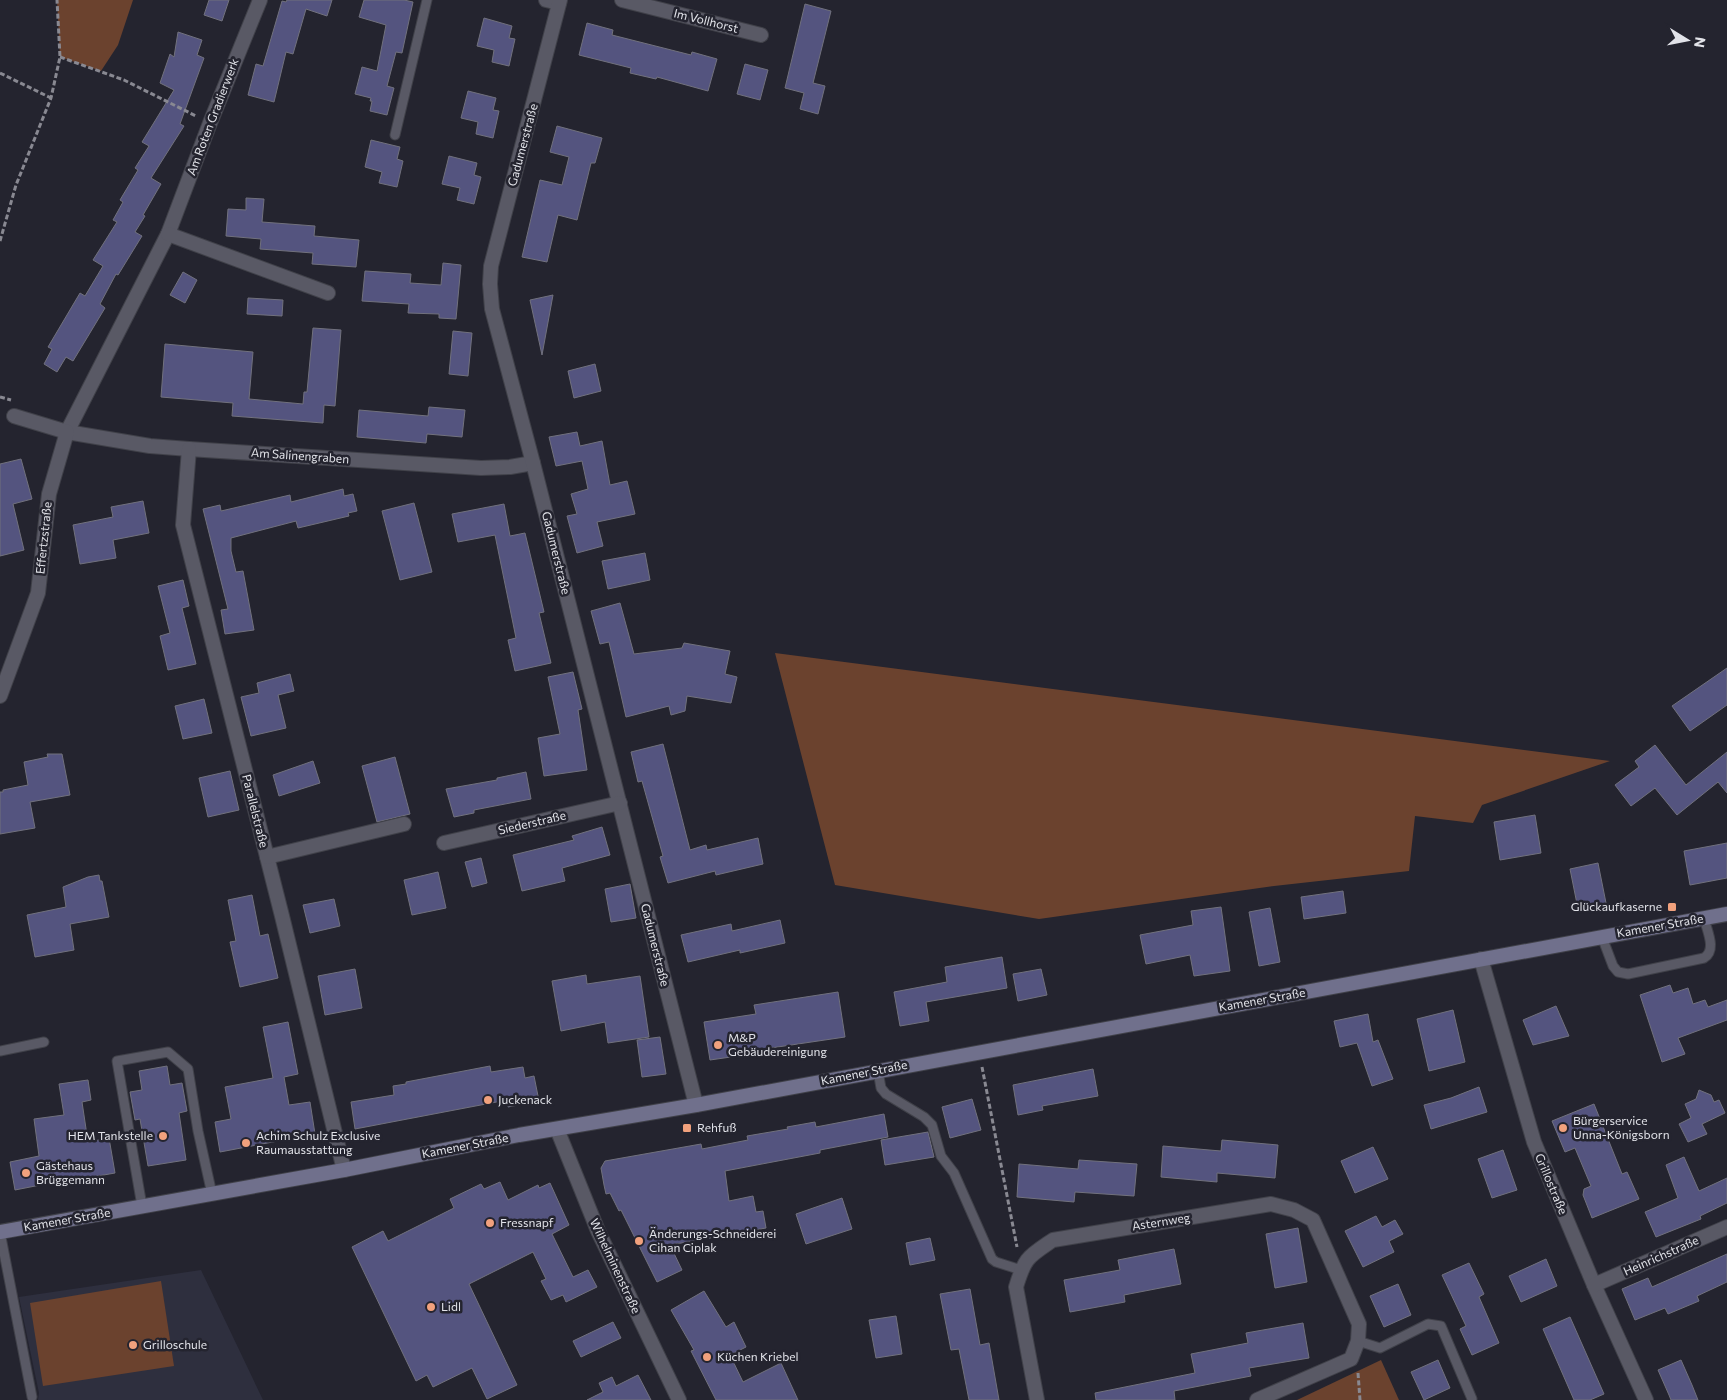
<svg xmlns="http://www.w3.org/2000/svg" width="1727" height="1400" viewBox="0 0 1727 1400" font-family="Commissioner,sans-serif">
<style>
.built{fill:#2e2f3e}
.green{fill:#6b422e}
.building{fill:#54547f;stroke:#71717d}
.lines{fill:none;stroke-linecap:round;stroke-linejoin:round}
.service-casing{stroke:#404149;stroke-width:11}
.minor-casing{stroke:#404149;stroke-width:16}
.secondary-casing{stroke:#404149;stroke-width:16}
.path{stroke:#898992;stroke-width:3;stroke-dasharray:5 2.5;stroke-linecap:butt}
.service{stroke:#595965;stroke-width:9}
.minor{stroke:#595965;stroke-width:14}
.secondary{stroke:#70708c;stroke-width:14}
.poi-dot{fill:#f1a17d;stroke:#24242f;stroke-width:2}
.labels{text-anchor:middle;stroke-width:5;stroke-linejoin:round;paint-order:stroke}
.street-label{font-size:12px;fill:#e2e3e9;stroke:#24242f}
.poi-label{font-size:12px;fill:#e2e3e9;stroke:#24242f;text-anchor:start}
</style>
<rect width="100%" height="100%" fill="#24242f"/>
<path class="built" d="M201,1270L263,1400H38L39,1393L19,1297Z"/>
<g class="green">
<path d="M57,0H133L118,45L101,71L60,57Z"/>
<path d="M775,653L1610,761L1482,805L1473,823L1415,816L1409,871L1274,886L1039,919L835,885Z"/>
<path d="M161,1281L174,1366L43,1386L30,1303Z"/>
<path d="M1381,1360L1399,1400H1297Z"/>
</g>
<g class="building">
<path d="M209,0H229L222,21L204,15Z"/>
<path d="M287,0H332L327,16L306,9L293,54L286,52L274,102L248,95L256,64L263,66L282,1L286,2Z"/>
<path d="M364,0H404L413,2L402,53L396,52L387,86L394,88L387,115L370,111L372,101H370L371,98L355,94L362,67L377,71L386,25L359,17Z"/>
<path d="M805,4L831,11L813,83L825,86L818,114L800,109L804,93L785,88Z"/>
<path d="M484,18L512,26L509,38L515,39L509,66L492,62L494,50L477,46Z"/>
<path d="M587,23L613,30L612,35L691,55L692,52L717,59L708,91L657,77L656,79L630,73L631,68L579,55Z"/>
<path d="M178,32L202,40L197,55L204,58L180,124L184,126L151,178L161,184L143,215L145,216L135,232L142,236L118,275L116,274L100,304L105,308L73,361L66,357L57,372L44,364L52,349L48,347L80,293L85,296L103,266L93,260L117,222L113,220L123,202L120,200L138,170L135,168L149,146L142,142L174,90L160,83L170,54L174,57Z"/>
<path d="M745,64L768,70L760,100L737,94Z"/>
<path d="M468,91L496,98L493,110L499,111L493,138L476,134L478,122L461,118Z"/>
<path d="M557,126L602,138L595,163H591L577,220L558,215L547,262L522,257L540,180L562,185L569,157L550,152Z"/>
<path d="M371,140L400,147L397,159L403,161L397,187L379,183L382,172L365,167Z"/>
<path d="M449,156L477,163L474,175L481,177L474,204L457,200L460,188L442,184Z"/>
<path d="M246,198L264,199L262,222L315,226L314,236L359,240L356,267L312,264L313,253L260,249L261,239L226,236L228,209L246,210Z"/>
<path d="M443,263L461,265L456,319L439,318V314L408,313L409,304L362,301L365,271L411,274L410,283L441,285Z"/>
<path d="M183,272L197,280L185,303L170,295Z"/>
<path d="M553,295L542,355L530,300Z"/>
<path d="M248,298L283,300L282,316L247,314Z"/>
<path d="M313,328L341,330L335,406L324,405L323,423L232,416L233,403L161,397L165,344L253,352L249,399L303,404L304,392H307Z"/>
<path d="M453,331L472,333L468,376L449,374Z"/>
<path d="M595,364L601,391L574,398L568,371Z"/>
<path d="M429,407L465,410L462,437L427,434L426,443L357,437L359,410L428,416Z"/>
<path d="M577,432L580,446L602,441L610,485L627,481L635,514L597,522L603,546L577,553L567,516L577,514L571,494L588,489L582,461L556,466L549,437Z"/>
<path d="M21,459L32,499L13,504L24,550L0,556V464Z"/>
<path d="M343,489L344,496L353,494L357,511L348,513L349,516L298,528L296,521L231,538V551L236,572L243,571L254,630L225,634L221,610L228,609L203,509L220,505L221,511L290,495L291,502Z"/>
<path d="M143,501L149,533L113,540L116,558L80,564L73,525L113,517L111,507Z"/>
<path d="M414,503L432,572L400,580L382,511Z"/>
<path d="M504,504L510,536L525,533L544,612L539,613L551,663L515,671L508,640L516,638L495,535L458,542L452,514Z"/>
<path d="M645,553L650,580L608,589L602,561Z"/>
<path d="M183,580L189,606L182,608L196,664L168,670L160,636L170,633L158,586Z"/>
<path d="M620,603L634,654L682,648L684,643L730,651L725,674L737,677L731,703L687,696L685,711L671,715L669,706L626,717L609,642L600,644L591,611Z"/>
<path d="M1727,668V705L1690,731L1672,706Z"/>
<path d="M573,672L582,709L578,710L587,770L544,776L538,738L560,734L548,677Z"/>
<path d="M290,674L294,691L278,695L286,728L251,736L241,697L259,693L257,683Z"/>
<path d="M204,699L212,733L183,739L175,706Z"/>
<path d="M663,744L690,850L706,845L707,850L758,838L763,864L716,875L715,871L668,883L660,857L663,856L642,781L638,782L631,752Z"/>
<path d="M1655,745L1686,785L1727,752V793L1718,782L1677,815L1655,788L1631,806L1615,785L1639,767L1635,761Z"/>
<path d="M47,754H62L70,795L30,802L35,828L0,834V792H3V790L28,785L24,762L48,757Z"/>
<path d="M395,757L410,814L377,822L362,766Z"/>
<path d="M313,761L320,783L279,796L273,775Z"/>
<path d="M230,771L239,810L208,817L199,778Z"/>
<path d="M526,772L531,799L474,810V813L454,817L446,789L497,780V778Z"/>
<path d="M1535,815L1541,853L1500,860L1494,822Z"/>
<path d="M602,827L610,855L562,868L565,881L522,891L513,855L574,840L572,836Z"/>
<path d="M1727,843V878L1690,885L1684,851Z"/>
<path d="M481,858L487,883L472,887L465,862Z"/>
<path d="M1598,863L1606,903L1578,909L1570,869Z"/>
<path d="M438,872L446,908L412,915L404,880Z"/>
<path d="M99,875L100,881H102L109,917L70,924L74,950L35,957L27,915L66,907L63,887L88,877Z"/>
<path d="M630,884L636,918L611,922L605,889Z"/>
<path d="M1343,891L1346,913L1304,919L1301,897Z"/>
<path d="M252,895L260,936L268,934L278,978L240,987L230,942L236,941L228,900Z"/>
<path d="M334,899L340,926L310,933L303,905Z"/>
<path d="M1221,907L1230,971L1194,976L1190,955L1146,964L1140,935L1193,925L1191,911Z"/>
<path d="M1270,908L1280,962L1259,966L1249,912Z"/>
<path d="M780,920L785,943L740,953V950L688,962L681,935L731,924L732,931Z"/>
<path d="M1002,957L1007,988L926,1002L929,1021L900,1026L894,992L947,982L945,967Z"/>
<path d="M355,969L362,1008L325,1015L318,976Z"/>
<path d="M1041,969L1047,995L1018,1001L1013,974Z"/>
<path d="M586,975L587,984L640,976L649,1037L608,1043L605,1022L561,1031L552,981Z"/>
<path d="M1670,985L1673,993L1688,988L1693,1004L1705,1000L1708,1007L1727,1000V1020L1678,1038L1685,1054L1662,1062L1640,995Z"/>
<path d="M838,992L845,1037L744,1052L745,1055L710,1060L704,1022L756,1014L754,1005Z"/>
<path d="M1556,1006L1569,1036L1533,1045L1523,1020Z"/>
<path d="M1453,1010L1465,1062L1429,1071L1417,1019Z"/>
<path d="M1368,1014L1373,1042L1378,1040L1393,1079L1372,1086L1357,1043L1340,1047L1334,1021Z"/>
<path d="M288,1022L298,1074L284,1077L289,1105L310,1102L315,1134L220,1152L215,1122L231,1119L225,1087L273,1078L263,1027Z"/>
<path d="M660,1037L666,1074L642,1077L637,1040Z"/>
<path d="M167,1066L170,1085L182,1083L187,1111L179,1113L186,1160L148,1166L140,1119L135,1120L130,1092L142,1090L139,1071Z"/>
<path d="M490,1066L491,1072L523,1067L525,1078L534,1076L539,1101L508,1107L507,1100L355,1129L351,1102L394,1095L393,1086L406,1084V1082Z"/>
<path d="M1093,1069L1098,1096L1042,1106L1043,1110L1018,1115L1013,1085Z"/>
<path d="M88,1080L91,1100L82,1102L88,1142L109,1138L115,1173L81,1179V1177L15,1190L10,1162L39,1156L34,1119L64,1115L59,1084Z"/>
<path d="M1479,1087L1487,1112L1431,1129L1424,1105L1451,1098Z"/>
<path d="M1699,1090L1711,1095L1714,1102L1719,1100L1725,1113L1702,1124L1707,1134L1688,1142L1679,1124L1691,1118L1685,1104L1696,1099Z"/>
<path d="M972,1099L981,1130L950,1138L942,1107Z"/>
<path d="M1594,1104L1622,1174L1627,1172L1639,1199L1592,1218L1583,1195L1584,1189L1591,1186L1575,1148L1565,1152L1552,1121Z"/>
<path d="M884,1114L888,1137L820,1150V1153L725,1171L729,1201L753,1196L756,1212L763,1211L766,1228L670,1245L682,1270L657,1282L621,1210L619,1211L610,1193L606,1194L604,1185L601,1168L605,1161L701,1144L702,1149L748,1140L747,1136L788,1129L787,1127L815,1122L816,1127Z"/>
<path d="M928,1132L934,1157L885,1165L881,1140Z"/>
<path d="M1222,1140L1278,1145L1275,1178L1217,1173V1182L1161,1177L1163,1146L1221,1151Z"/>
<path d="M1373,1147L1388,1179L1355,1193L1341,1161Z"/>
<path d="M1503,1150L1517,1190L1492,1198L1478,1159Z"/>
<path d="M1684,1157L1699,1191L1727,1178V1203L1700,1216L1701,1219L1656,1237L1645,1212L1678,1198L1666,1165Z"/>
<path d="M1079,1160L1137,1164L1134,1196L1075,1192L1074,1202L1017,1197L1019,1164L1078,1169Z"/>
<path d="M500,1182L508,1200L538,1185L539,1188L550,1183L569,1225L552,1234L573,1277L588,1270L597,1287L566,1302L563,1295L551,1300L541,1281L546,1279L533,1252L469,1284L517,1385L487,1399L472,1368L433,1387L427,1375L416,1381L352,1247L383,1231L388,1241L454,1208L450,1199L481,1184L484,1189Z"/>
<path d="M842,1198L852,1229L806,1244L796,1214Z"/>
<path d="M1376,1216L1382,1227L1395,1220L1403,1234L1389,1241L1394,1252L1363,1267L1345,1231Z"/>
<path d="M1298,1228L1307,1282L1275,1288L1266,1234Z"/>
<path d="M930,1238L935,1260L910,1265L906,1243Z"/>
<path d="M1174,1249L1181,1284L1124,1295L1125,1302L1070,1312L1064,1280L1120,1270L1118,1260Z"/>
<path d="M1727,1254V1282L1697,1296L1699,1301L1668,1314L1665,1308L1635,1320L1622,1289L1648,1278L1652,1287Z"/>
<path d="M1546,1259L1557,1286L1521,1302L1509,1276Z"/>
<path d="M1469,1263L1484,1294L1479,1297L1499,1343L1472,1355L1460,1329L1466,1326L1442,1275Z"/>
<path d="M1398,1284L1411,1315L1384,1327L1370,1296Z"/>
<path d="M970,1289L980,1345L989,1343L999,1400H969L959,1349L951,1350L940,1294Z"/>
<path d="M704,1291L726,1327L734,1322L746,1347L730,1355L743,1382L781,1363L798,1400H716L691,1351L694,1350L671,1310Z"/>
<path d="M896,1316L902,1354L876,1358L869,1320Z"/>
<path d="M1570,1317L1604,1394L1590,1400H1574L1543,1329Z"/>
<path d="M613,1322L621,1338L581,1357L573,1341Z"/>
<path d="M1303,1323L1309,1358L1249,1368L1251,1376L1174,1391L1175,1400H1096L1095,1393L1195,1373L1191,1354L1248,1343L1246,1333Z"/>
<path d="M1438,1360L1450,1388L1424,1400L1411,1372Z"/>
<path d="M1681,1360L1692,1385L1698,1400H1671L1669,1395L1658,1370Z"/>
<path d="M638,1375L651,1400H587L603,1392L599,1383L612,1377L616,1386Z"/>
</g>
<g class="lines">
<g class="service-casing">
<g id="service">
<path d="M395,135L427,0"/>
<path d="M1602,937L1613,966L1618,972L1628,974L1704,958C1717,950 1707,931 1704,918"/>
<path d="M0,1051L44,1042"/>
<path d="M878,1071L881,1088L886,1094L924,1117L932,1125L941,1156L954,1173L992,1259L996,1262L1021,1270"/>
<path d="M142,1206L117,1061L168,1052L188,1069L198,1131L212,1194"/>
<path d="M0,1232L32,1397"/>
<path d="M1358,1341L1380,1348L1428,1324L1441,1326L1472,1399"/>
</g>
</g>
<g class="minor-casing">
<g id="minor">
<path d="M260,0L210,123L168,234L67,432L150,446L189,449L481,468L510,467L533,463"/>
<path d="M546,0L559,3"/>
<path d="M560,0L491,266L490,284L492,309L533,463L696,1105"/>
<path d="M622,0L761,35"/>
<path d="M168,234L328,293"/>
<path d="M189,449L183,525L282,916L344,1170"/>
<path d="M0,696L38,593L49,494L67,432L14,416"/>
<path d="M444,843L620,803"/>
<path d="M267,857L404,824"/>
<path d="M1481,959L1534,1142L1594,1285L1646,1400"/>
<path d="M557,1129L598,1231L679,1400"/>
<path d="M1594,1285L1727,1227"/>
<path d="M1037,1400L1016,1287C1025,1257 1028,1257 1053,1240L1271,1204L1294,1210L1313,1220L1359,1324L1358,1341L1351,1359L1257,1400"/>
</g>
</g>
<g class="secondary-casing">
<path id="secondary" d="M0,1232L344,1170L519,1135L696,1105L1727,914"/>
</g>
<g class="path">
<path d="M60,57L124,80L196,116"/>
<path d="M0,73L51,98"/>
<path d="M0,241L16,185L51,98L60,57L57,0"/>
<path d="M0,397L11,400"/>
<path d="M982,1067L1017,1247"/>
<path d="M1358,1373L1360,1400"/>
</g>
<use href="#service" class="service"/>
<use href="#minor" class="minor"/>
<use href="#secondary" class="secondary"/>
</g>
<g class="poi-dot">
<rect x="1667" y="902" width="10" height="10" rx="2.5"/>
<circle cx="718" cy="1045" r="5"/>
<circle cx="488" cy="1100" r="5"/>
<rect x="682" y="1123" width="10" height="10" rx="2.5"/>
<circle cx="1563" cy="1128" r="5"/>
<circle cx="163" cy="1136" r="5"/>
<circle cx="246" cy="1143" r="5"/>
<circle cx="26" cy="1173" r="5"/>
<circle cx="490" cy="1223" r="5"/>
<circle cx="639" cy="1241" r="5"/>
<circle cx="431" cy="1307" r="5"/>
<circle cx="133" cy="1345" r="5"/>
<circle cx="707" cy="1357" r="5"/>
</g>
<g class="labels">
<g class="street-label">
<text transform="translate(706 21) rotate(14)" y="4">Im Vollhorst</text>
<text transform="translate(213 117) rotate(-69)" y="4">Am Roten Gradierwerk</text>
<text transform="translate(523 145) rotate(-75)" y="4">Gadumerstraße</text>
<text transform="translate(300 456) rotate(4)" y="4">Am Salinengraben</text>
<text transform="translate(44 538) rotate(-84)" y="4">Effertzstraße</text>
<text transform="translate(556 553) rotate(76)" y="4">Gadumerstraße</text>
<text transform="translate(255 811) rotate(76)" y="4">Parallelstraße</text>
<text transform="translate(532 823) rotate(-13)" y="4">Siederstraße</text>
<text transform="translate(1660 926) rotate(-10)" y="4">Kamener Straße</text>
<text transform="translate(655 945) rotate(76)" y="4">Gadumerstraße</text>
<text transform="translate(1262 1000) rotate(-10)" y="4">Kamener Straße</text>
<text transform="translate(864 1073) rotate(-11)" y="4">Kamener Straße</text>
<text transform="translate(465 1146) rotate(-11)" y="4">Kamener Straße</text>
<text transform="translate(1551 1184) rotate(67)" y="4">Grillostraße</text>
<text transform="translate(67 1220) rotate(-10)" y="4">Kamener Straße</text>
<text transform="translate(1161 1222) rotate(-9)" y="4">Asternweg</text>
<text transform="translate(1661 1256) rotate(-24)" y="4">Heinrichstraße</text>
<text transform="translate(615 1266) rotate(65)" y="4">Wilhelminenstraße</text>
</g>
<g class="poi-label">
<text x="1662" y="911" text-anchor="end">Glückaufkaserne</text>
<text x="728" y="1042">M&amp;P<tspan x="728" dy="14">Gebäudereinigung</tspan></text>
<text x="498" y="1104">Juckenack</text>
<text x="1573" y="1125">Bürgerservice<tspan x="1573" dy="14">Unna-Königsborn</tspan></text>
<text x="697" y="1132">Rehfuß</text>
<text x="153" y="1140" text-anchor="end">HEM Tankstelle</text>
<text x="256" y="1140">Achim Schulz Exclusive<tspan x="256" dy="14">Raumausstattung</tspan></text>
<text x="36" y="1170">Gästehaus<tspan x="36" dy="14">Brüggemann</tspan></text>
<text x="500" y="1227">Fressnapf</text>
<text x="649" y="1238">Änderungs-Schneiderei<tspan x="649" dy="14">Cihan Ciplak</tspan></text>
<text x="441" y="1311">Lidl</text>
<text x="143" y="1349">Grilloschule</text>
<text x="717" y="1361">Küchen Kriebel</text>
</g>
</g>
<g transform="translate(1687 40) rotate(100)" stroke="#24242f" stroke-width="4" paint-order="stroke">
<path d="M0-4L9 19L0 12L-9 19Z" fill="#e2e3e9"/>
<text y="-8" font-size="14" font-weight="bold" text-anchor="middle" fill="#e2e3e9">N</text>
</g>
</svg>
